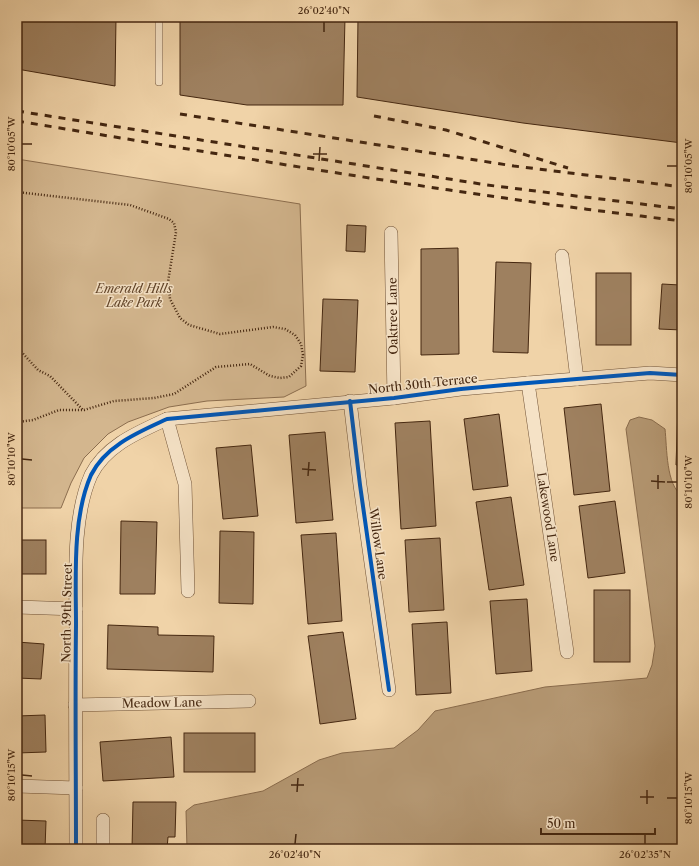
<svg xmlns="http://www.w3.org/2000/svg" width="699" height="866" viewBox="0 0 699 866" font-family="'Libre Caslon Text',serif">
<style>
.green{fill:#d3b68e;stroke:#8c6e4f}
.water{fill:#b69974;stroke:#896b4c}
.building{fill:#9e805f;stroke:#452710}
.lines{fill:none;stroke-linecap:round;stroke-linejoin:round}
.lane-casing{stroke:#705236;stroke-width:8}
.street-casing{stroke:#705236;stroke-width:14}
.path{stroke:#452710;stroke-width:2.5;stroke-dasharray:1 2;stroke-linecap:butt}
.lane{stroke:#f5e2c6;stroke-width:7}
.street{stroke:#f5e2c6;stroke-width:13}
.rail{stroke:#452710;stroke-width:3;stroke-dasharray:7 7;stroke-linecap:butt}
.cycleway-casing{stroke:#f5e2c6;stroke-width:6}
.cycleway{stroke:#0057b8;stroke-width:4}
.ticks{fill:none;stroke:#452710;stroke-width:1.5}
.labels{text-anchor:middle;stroke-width:3;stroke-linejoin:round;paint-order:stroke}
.park-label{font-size:12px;font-style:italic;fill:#614429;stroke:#f5e2c6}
.street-label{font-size:12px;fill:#452710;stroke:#f5e2c6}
.neatline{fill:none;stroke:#452710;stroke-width:1.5}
.ticks-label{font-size:10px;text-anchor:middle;fill:#452710}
</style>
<rect width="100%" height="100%" fill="#f0d3a8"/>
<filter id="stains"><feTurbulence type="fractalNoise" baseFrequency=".005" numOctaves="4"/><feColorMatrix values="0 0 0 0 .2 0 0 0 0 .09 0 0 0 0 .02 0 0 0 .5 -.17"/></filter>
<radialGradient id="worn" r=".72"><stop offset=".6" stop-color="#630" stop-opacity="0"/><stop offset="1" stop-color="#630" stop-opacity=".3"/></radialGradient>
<path class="green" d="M17,159L300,204L306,386L284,397L207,401L169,407L128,422L108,434L84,458L71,483L61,508H17Z"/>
<path class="water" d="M639,417L652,420L665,429C667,447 666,486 682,495V849H187L186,811L194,805L263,791L319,760L342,753L394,748L418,730L435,711L545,687L647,678L652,665L655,646L626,429L630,420Z"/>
<g class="building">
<path d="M17,17H116L115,86L17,69Z"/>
<path d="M180,17H345L343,105H247L180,95Z"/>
<path d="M358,17H682V143L523,123L357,97Z"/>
<path d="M347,225L366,226L365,252L346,251Z"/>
<path d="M458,248L459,354L421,355V249Z"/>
<path d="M496,262L531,263L528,353L493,352Z"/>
<rect x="596" y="273" width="35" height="72"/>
<path d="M662,284L680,285L679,296H682V330L659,329Z"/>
<path d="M323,299L358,300L355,372L320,371Z"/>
<path d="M601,404L610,491L574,495L564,408Z"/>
<path d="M678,408H682V465H676Z"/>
<path d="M499,414L508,486L473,490L464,419Z"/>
<path d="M430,421L436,526L401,529L395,423Z"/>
<path d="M325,432L333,520L296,523L289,435Z"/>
<path d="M251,445L258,516L223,519L216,448Z"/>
<path d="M511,497L524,585L489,590L476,502Z"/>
<path d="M615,501L625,573L588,578L579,506Z"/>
<path d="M121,521L157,522L155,594H120Z"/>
<path d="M220,531L254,532L253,604L219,603Z"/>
<path d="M336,533L342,621L308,624L301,535Z"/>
<path d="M440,538L444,610L409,612L405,540Z"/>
<rect x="17" y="540" width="29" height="34"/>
<rect x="594" y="590" width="36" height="72"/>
<path d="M527,599L532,671L496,674L490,601Z"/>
<path d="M447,622L451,693L416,695L412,624Z"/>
<path d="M108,625L158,627V635L214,636L213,672L107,669Z"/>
<path d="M343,632L356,719L320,724L308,636Z"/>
<path d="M17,642L44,644L41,679L17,678Z"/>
<path d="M45,715L46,752L17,753V716Z"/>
<rect x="184" y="733" width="71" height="39"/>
<path d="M171,737L174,777L103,781L100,742Z"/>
<path d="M133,802H176L175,837H168L167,849H132Z"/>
<path d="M17,820L46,821L45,849H17Z"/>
</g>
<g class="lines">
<g class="lane-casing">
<path id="lane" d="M159,17V82"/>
</g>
<g class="street-casing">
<g id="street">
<path d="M391,233L394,398"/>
<path d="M562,256L577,379"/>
<path d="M528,383L567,652"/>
<path d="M350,401L360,485L389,690"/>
<path d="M167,419L185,484L188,591"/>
<path d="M17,607L76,609"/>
<path d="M75,705L249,701"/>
<path d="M17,786L76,788"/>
<path d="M76,849C76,774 75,700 76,625C76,578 72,518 91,475C106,445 139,432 167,419L394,398L461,389L528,383L650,373L682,375"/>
<path d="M103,849V820"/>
</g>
</g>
<g class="path">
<path d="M17,192L130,205L169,219L174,223L176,232L168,282L170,299L180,318L189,325L220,334L273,327L285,329L295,335L301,344L303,355L301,366L289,377L280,378L270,376L250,364L216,367L174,394L154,398L114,401L84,410H59L33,420L17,422"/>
<path d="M17,347L38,370L50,376L83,410"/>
</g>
<use href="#lane" class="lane"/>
<use href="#street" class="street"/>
<g class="rail">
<path d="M17,111L487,185L682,209"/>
<path d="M180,114L514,166L682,187"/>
<path d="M374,116L446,130L568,168"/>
<path d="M17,121C238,157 459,195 682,221"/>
</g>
<g class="cycleway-casing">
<g id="cycleway">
<path d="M350,401L360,485L389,690"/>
<path d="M76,849C76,774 75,700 76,625C76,578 72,518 91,475C106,445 139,432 167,419L394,398L461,389L528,383L650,373L682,375"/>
</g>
</g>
<use href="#cycleway" class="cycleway"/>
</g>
<path class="ticks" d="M324,32V22M22,144H32M313,154H327M319,161L320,147M667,166H677M22,459L32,460M302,469L316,470M308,476L309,462M651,481L665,482M667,482H677M658,489V475M22,775L32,776M291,785H304M297,792L298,778M640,797H654M667,798H677M647,804V790M295,844L296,834M645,844V834"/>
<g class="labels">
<g class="park-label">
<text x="134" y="293">Emerald Hills<tspan x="134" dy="14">Lake Park</tspan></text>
</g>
<g class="street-label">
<text transform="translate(393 316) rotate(-91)" y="4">Oaktree Lane</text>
<text transform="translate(423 384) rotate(-6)" y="4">North 30th Terrace</text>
<text transform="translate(548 517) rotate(81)" y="4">Lakewood Lane</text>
<text transform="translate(378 544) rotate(82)" y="4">Willow Lane</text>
<text transform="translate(67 613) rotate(-89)" y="4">North 39th Street</text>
<text transform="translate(162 703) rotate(-1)" y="4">Meadow Lane</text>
</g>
</g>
<rect width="699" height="866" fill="none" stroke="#f0d3a8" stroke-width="44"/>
<path d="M541 828v6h114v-6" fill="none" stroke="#452710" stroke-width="2"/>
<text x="547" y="828" font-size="12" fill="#452710" stroke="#f5e2c6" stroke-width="3" paint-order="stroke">50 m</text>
<rect x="22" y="22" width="655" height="822" class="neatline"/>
<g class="ticks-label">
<text x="324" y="14">26°02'40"N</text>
<text transform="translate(11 144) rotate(-90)" y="4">80°10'05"W</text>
<text transform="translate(688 166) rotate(-90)" y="4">80°10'05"W</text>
<text transform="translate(11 459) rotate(-90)" y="4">80°10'10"W</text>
<text transform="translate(688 482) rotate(-90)" y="4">80°10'10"W</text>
<text transform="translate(11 775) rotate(-90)" y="4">80°10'15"W</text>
<text transform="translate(688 798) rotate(-90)" y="4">80°10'15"W</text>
<text x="295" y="858">26°02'40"N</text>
<text x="645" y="858">26°02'35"N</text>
</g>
<rect width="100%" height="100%" filter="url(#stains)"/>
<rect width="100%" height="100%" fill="url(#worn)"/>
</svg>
